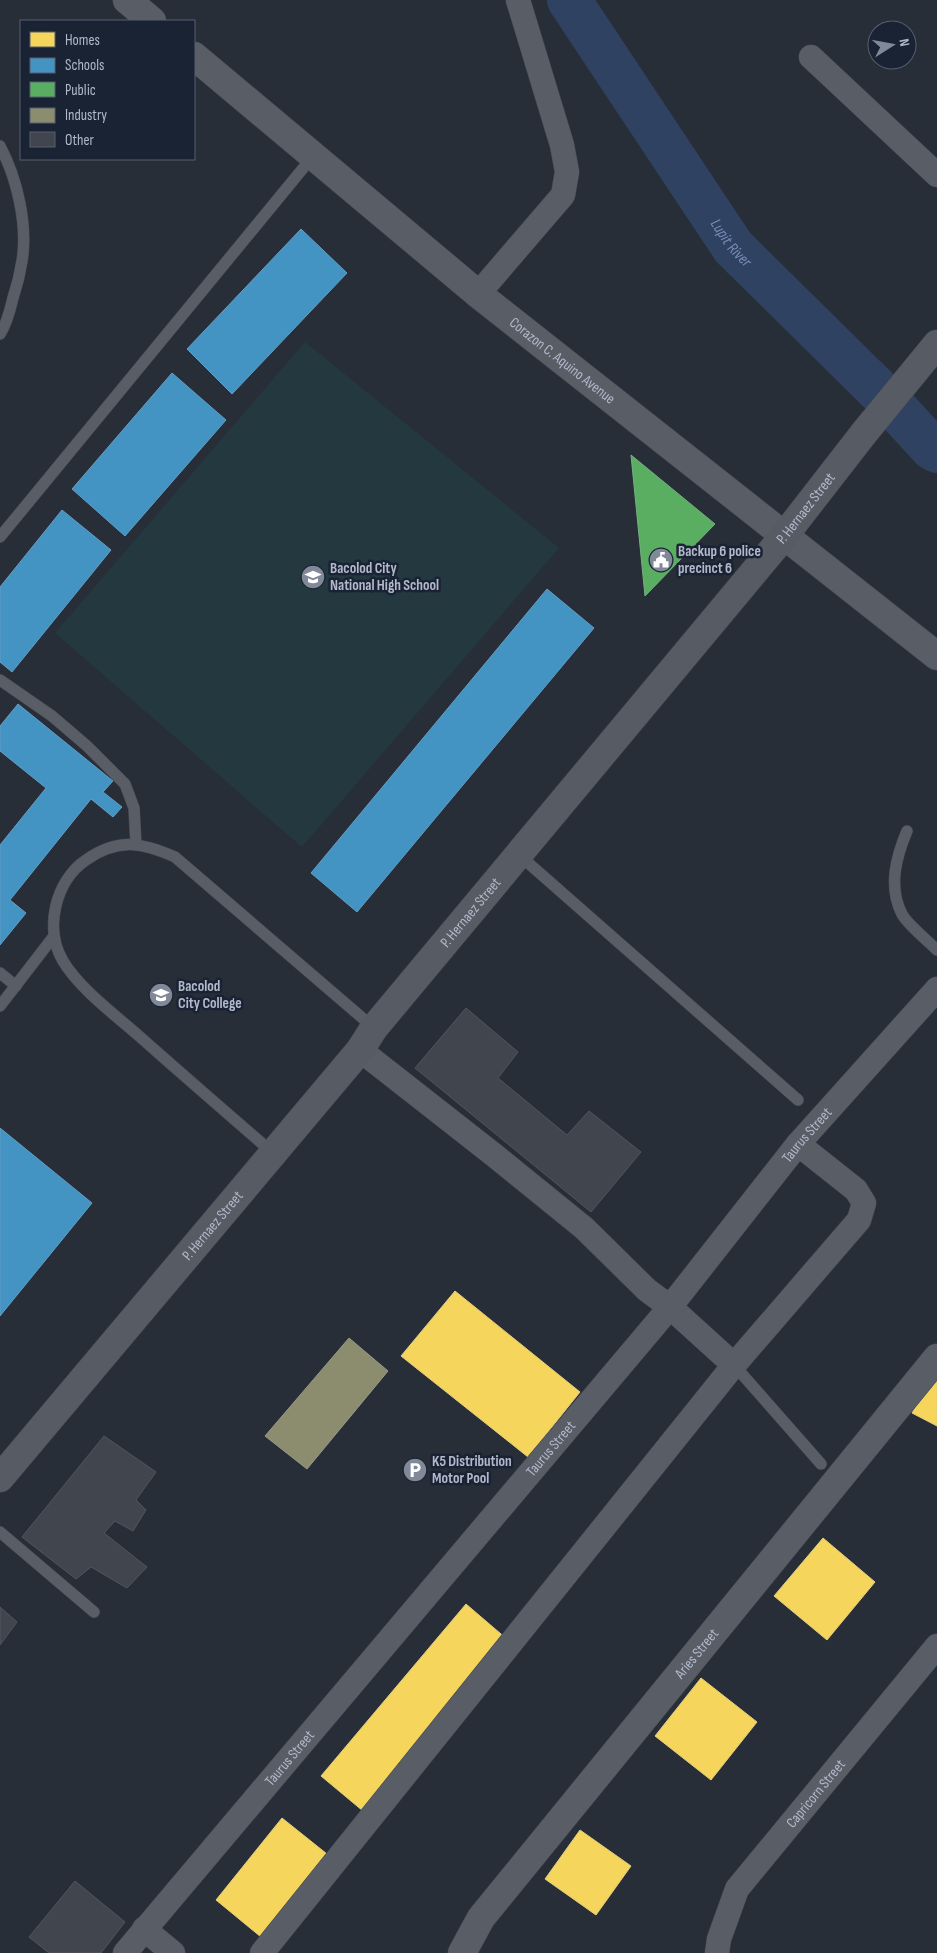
<svg xmlns="http://www.w3.org/2000/svg" width="937" height="1953" viewBox="0 0 937 1953" font-family="'Sofia Sans Condensed',sans-serif">
<style>
.green{fill:#24393f}
.homes{fill:#f6d55c;stroke:#e1cd7d}
.schools{fill:#4393c3;stroke:#649ec5}
.public{fill:#5aae61;stroke:#74b180}
.industry{fill:#8c8c6e;stroke:#979a8a}
.lines{fill:none;stroke-linecap:round;stroke-linejoin:round}
.river{stroke:#304262;stroke-width:44}
.building{fill:#40454e;stroke:#505660}
.service-casing{stroke:#444951;stroke-width:12}
.minor-casing{stroke:#444951;stroke-width:25}
.tertiary-casing{stroke:#444951;stroke-width:29}
.secondary-casing{stroke:#444951;stroke-width:29}
.service{stroke:#585d66;stroke-width:11}
.minor{stroke:#585d66;stroke-width:24}
.tertiary{stroke:#585d66;stroke-width:28}
.secondary{stroke:#575b64;stroke-width:28}
.labels{text-anchor:middle;stroke-width:5;stroke-linejoin:round;paint-order:stroke}
.street-label{font-size:15px;fill:#b1b9ca;stroke:#1a2334}
.poi-label{font-size:15px;font-weight:bold;fill:#b1b9ca;stroke:#1a2334;text-anchor:start}
.water-label{font-size:16px;font-style:italic;fill:#768db5;stroke:#1a2334}
</style>
<rect width="100%" height="100%" fill="#282e38"/>
<path class="green" d="M305,342L559,548L302,847L55,633Z"/>
<g class="homes">
<path d="M455,1291L580,1392L528,1457L401,1356Z"/>
<path d="M937,1366V1426L912,1413Z"/>
<path d="M823,1538L875,1582L827,1640L774,1596Z"/>
<path d="M466,1604L508,1640L363,1811L321,1776Z"/>
<path d="M701,1678L757,1722L711,1780L655,1736Z"/>
<path d="M282,1818L327,1854L261,1937L216,1900Z"/>
<path d="M580,1830L631,1866L596,1915L545,1879Z"/>
</g>
<g class="schools">
<path d="M301,229L347,273L232,394L187,349Z"/>
<path d="M172,373L226,420L125,536L72,489Z"/>
<path d="M62,510L111,550L12,672L0,662V587Z"/>
<path d="M547,589L594,628L357,912L311,873Z"/>
<path d="M18,704L113,781L103,792L122,807L113,817L91,799L10,900L26,913L0,945V845L46,788L0,751V726Z"/>
<path d="M0,1128L92,1203L0,1316Z"/>
</g>
<path class="public" d="M631,455L715,524L645,596Z"/>
<path class="industry" d="M349,1338L388,1371L307,1469L265,1436Z"/>
<g class="lines">
<path class="river" id="s1" d="M569,0L733,247L885,397L932,448L937,451"/>
</g>
<g class="building">
<path d="M466,1008L518,1052L498,1078L567,1135L589,1111L641,1152L591,1212L415,1068Z"/>
<path d="M104,1436L156,1472L136,1500L146,1510L133,1531L115,1521L104,1533L147,1567L127,1588L91,1567L76,1579L22,1537Z"/>
<path d="M0,1607L17,1622L0,1645Z"/>
<path d="M75,1881L125,1922L101,1953H49L29,1937Z"/>
</g>
<g class="lines">
<g class="service-casing">
<g id="service">
<path d="M0,146C17,178 28,225 22,261C20,274 17,286 13,298C10,310 7,324 0,334"/>
<path d="M0,537L314,155"/>
<path d="M0,680L52,716L87,746L125,784L134,808L136,845"/>
<path d="M907,831C896,857 888,887 902,914C906,923 929,942 937,950"/>
<path d="M518,854L798,1100"/>
<path d="M0,973L16,986"/>
<path d="M0,1006L54,936"/>
<path d="M273,1153C228,1114 183,1075 139,1036C115,1015 79,988 63,961C44,929 55,881 86,860C118,838 141,842 175,857L374,1028"/>
<path d="M734,1365L821,1464"/>
<path d="M0,1532L94,1612"/>
</g>
</g>
<g class="minor-casing">
<g id="minor">
<path d="M811,57L937,175"/>
<path d="M478,294L563,195L567,172L562,145L518,0"/>
<path d="M360,1050L494,1155L584,1228L647,1290L670,1307L734,1365"/>
<path d="M144,1929L173,1953"/>
<path id="s2" d="M125,1953L670,1307L798,1144L937,989"/>
<path d="M262,1953L734,1365L859,1220L864,1203L856,1190L798,1144"/>
<path id="s3" d="M717,1953L719,1939L737,1889L937,1646"/>
</g>
</g>
<g class="tertiary-casing">
<g id="tertiary">
<path d="M127,0L152,21"/>
<path id="s4" d="M194,56L478,294L937,656"/>
<path id="s5" d="M462,1953L481,1918L937,1358"/>
</g>
</g>
<g class="secondary-casing">
<g id="secondary">
<path id="s6" d="M0,1478L360,1050L374,1028L784,536L864,433L937,344"/>
</g>
</g>
<use href="#service" class="service"/>
<use href="#minor" class="minor"/>
<use href="#tertiary" class="tertiary"/>
<use href="#secondary" class="secondary"/>
</g>
<defs>
<g id="civic-disc" transform="scale(1.25)"><circle r="9.5" fill="#818897" stroke="#1a2334"/><path d="M-.6-6.5H3V-4.5H.6V-3L4-1V1h2V6H-6V1h2V-1L-.6-3ZM-1.2 2.5V6h2.4V2.5Z" fill="#fff"/></g>
<g id="school-disc" transform="scale(1.25)"><circle r="9.5" fill="#818897" stroke="#1a2334"/><path d="M0-5L7-2L0 1L-7-2ZM-4 1L0 2.5L4 1V4Q0 6-4 4Z" fill="#fff"/></g>
<g id="university-disc" transform="scale(1.25)"><circle r="9.5" fill="#818897" stroke="#1a2334"/><path d="M0-5L7-2L0 1L-7-2ZM-4 1L0 2.5L4 1V4Q0 6-4 4Z" fill="#fff"/></g>
<g id="parking-disc" transform="scale(1.25)"><circle r="9.5" fill="#818897" stroke="#1a2334"/><path d="M-3.5-5.5H1a3.5 3.5 0 0 1 0 7H-1V5.5H-3.5ZM-1-3.4V-.6H.8a1.4 1.4 0 0 0 0-2.8Z" fill="#fff"/></g>
</defs>
<g fill-rule="evenodd">
<use href="#civic-disc" x="661" y="560"/>
<use href="#school-disc" x="313" y="577"/>
<use href="#university-disc" x="161" y="995"/>
<use href="#parking-disc" x="415" y="1470"/>
</g>
<g class="labels">
<g class="street-label">
<text dy="5" stroke="none"><textPath href="#s4" startOffset="478">Corazon C. Aquino Avenue</textPath></text>
<text dy="5" stroke="none"><textPath href="#s6" startOffset="1261">P. Hernaez Street</textPath></text>
<text dy="5" stroke="none"><textPath href="#s6" startOffset="736">P. Hernaez Street</textPath></text>
<text dy="5" stroke="none"><textPath href="#s2" startOffset="1065">Taurus Street</textPath></text>
<text dy="5" stroke="none"><textPath href="#s6" startOffset="330">P. Hernaez Street</textPath></text>
<text dy="5" stroke="none"><textPath href="#s2" startOffset="660">Taurus Street</textPath></text>
<text dy="5" stroke="none"><textPath href="#s5" startOffset="381">Aries Street</textPath></text>
<text dy="5" stroke="none"><textPath href="#s2" startOffset="255">Taurus Street</textPath></text>
<text dy="5" stroke="none"><textPath href="#s3" startOffset="191">Capricorn Street</textPath></text>
</g>
<g class="poi-label">
<text x="678" y="556">Backup 6 police<tspan x="678" dy="17">precinct 6</tspan></text>
<text x="330" y="573">Bacolod City<tspan x="330" dy="17">National High School</tspan></text>
<text x="178" y="991">Bacolod<tspan x="178" dy="17">City College</tspan></text>
<text x="432" y="1466">K5 Distribution<tspan x="432" dy="17">Motor Pool</tspan></text>
</g>
<g class="water-label">
<text dy="6" stroke="none"><textPath href="#s1" startOffset="292">Lupit River</textPath></text>
</g>
</g>
<rect x="20" y="20" width="175" height="140" fill="#1a2334" stroke="#565f70"/>
<rect x="30" y="32" width="25" height="15" fill="#f6d55c" stroke="#565f70"/>
<text x="65" y="45" font-size="15" fill="#b1b9ca">Homes</text>
<rect x="30" y="58" width="25" height="15" fill="#4393c3" stroke="#565f70"/>
<text x="65" y="70" font-size="15" fill="#b1b9ca">Schools</text>
<rect x="30" y="82" width="25" height="15" fill="#5aae61" stroke="#565f70"/>
<text x="65" y="95" font-size="15" fill="#b1b9ca">Public</text>
<rect x="30" y="108" width="25" height="15" fill="#8c8c6e" stroke="#565f70"/>
<text x="65" y="120" font-size="15" fill="#b1b9ca">Industry</text>
<rect x="30" y="132" width="25" height="15" fill="#40454e" stroke="#565f70"/>
<text x="65" y="145" font-size="15" fill="#b1b9ca">Other</text>
<g transform="translate(892 45) rotate(79)"><circle r="24" fill="#1a2334" stroke="#565f70"/>
<path d="M0-4L9 19L0 12L-9 19Z" fill="#818897"/>
<text y="-8" font-size="14" font-weight="bold" text-anchor="middle" fill="#b1b9ca">N</text>
</g>
</svg>
